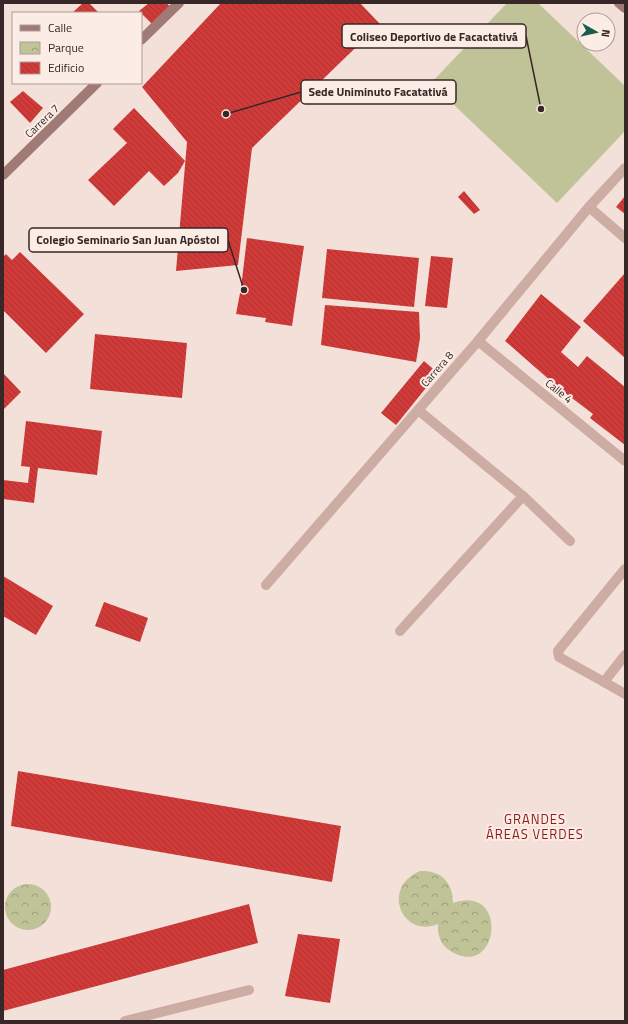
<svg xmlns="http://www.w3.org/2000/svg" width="628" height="1024" viewBox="0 0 628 1024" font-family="'Titillium Web',sans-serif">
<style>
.green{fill:#bfc397}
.park{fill:url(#park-crowns)}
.building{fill:url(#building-back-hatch)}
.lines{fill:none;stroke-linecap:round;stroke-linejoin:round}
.lane{stroke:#ccaca3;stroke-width:10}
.street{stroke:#ccaca3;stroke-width:10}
.secondary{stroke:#a07a74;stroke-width:10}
.labels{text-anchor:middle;stroke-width:4;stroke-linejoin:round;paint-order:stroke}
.street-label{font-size:11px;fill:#372726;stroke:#fbece5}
.quarter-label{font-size:13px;letter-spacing:1px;fill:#8c1918;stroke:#fbece5}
.leader{fill:none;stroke:#372726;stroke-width:1.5}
.callout-dot{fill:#372726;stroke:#fbece5;stroke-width:1.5}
.callout{fill:#fbece5;stroke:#372726;stroke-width:1.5}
.callout-label{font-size:12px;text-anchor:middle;font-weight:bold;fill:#372726}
</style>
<defs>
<pattern id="park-crowns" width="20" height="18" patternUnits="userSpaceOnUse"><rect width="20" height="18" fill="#bfc397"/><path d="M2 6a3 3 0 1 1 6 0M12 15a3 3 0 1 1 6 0" fill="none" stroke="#9c9e7b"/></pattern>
<pattern id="building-back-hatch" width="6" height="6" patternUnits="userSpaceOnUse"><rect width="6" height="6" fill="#d03b39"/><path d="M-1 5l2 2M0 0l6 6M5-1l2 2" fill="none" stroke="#aa3230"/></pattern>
</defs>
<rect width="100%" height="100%" fill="#f3e0d8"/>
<path class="green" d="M507,3H538L625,86V131L557,203L431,83Z"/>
<g class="park">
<path d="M420,871C441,870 453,882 453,903C509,883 500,979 452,952C441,946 437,935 438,924C403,939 380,888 420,871Z"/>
<circle cx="28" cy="907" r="23"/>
</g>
<g class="building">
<path d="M83,3H89L99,13H72Z"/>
<path d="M149,3H166L171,7L152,24L139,11Z"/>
<path d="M221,3H360L380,24L252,148L238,265L176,271L187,142L142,87Z"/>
<path d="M23,91L43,108L30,123L10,102Z"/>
<path d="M134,108L185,161L178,173L164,186L149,171L114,206L88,180L127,143L113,129Z"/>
<path d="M464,191L480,210L474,214L458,197Z"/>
<path d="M625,196V214L616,207Z"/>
<path d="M247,238L304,246L292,326L265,322L266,318L236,314L241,288Z"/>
<path d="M327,249L419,258L414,307L322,298Z"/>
<path d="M20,252L84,314L46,353L3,310V257L6,254L12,260Z"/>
<path d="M431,256L453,258L447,308L425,306Z"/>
<path d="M625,273V358L583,321Z"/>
<path d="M541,294L581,327L561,352L578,367L587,356L625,387V445L590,418L593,414L560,389L505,341Z"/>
<path d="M325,305L419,312L420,338L416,362L321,345Z"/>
<path d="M95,334L187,343L182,398L90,389Z"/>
<path d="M424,361L438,373L396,425L381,413Z"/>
<path d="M3,373L21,392L3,410Z"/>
<path d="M26,421L102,431L97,475L38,468L34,503L3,499V480L28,483L30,467L21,466Z"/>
<path d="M3,576L53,606L36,635L3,616Z"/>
<path d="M104,602L148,618L140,642L95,626Z"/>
<path d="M18,771L341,826L332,882L11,826Z"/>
<path d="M249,904L258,943L3,1011V970Z"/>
<path d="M298,934L340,939L330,1003L285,996Z"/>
</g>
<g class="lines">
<g class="lane">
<path d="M625,569L558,651L559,657L604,682L625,655"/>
<path d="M604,682L625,694"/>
</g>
<g class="street">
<path d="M589,207L625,238"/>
<path d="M478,341L625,461"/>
<path d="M523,496L570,541"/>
<path d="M266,585L478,341L589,207L625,168"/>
<path d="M400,631L523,496L418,410"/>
<path d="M125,1021L249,990"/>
</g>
<g class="secondary">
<path d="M619,3L625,8"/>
<path d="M141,40L179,3"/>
<path d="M3,175L97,83"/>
</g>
</g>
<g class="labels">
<g class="street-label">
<text transform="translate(42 121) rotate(-44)" y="4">Carrera 7</text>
<text transform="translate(437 369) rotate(-49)" y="4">Carrera 8</text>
<text transform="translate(559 391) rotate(39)" y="4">Calle 4</text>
</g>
<g class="quarter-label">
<text x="535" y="824">GRANDES<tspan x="535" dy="15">ÁREAS VERDES</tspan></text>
</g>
</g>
<path class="leader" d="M541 109L526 36M226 114L301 92M244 290L228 240"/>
<g class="callout-dot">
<circle cx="541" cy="109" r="4"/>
<circle cx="226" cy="114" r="4"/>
<circle cx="244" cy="290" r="4"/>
</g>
<g class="callout">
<rect x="342" y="24" width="184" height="24" rx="4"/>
<rect x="301" y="80" width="155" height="24" rx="4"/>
<rect x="29" y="228" width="199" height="24" rx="4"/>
</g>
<g class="callout-label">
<text x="434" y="41">Coliseo Deportivo de Facactativá</text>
<text x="378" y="96">Sede Uniminuto Facatativá</text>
<text x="128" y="244">Colegio Seminario San Juan Apóstol</text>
</g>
<rect width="628" height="1024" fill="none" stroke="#372726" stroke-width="8"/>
<rect x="12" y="12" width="130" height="72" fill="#fbece5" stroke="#ad9d99"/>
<rect x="20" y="25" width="20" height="6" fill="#a07a74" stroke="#ad9d99"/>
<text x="48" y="32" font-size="12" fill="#372726">Calle</text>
<rect x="20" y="42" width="20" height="12" fill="url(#park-crowns)" stroke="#ad9d99"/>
<text x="48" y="52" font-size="12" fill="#372726">Parque</text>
<rect x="20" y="62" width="20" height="12" fill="url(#building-back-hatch)" stroke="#ad9d99"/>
<text x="48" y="72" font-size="12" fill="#372726">Edificio</text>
<g transform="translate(596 32) rotate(98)"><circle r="19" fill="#fbece5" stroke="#ad9d99"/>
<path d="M0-3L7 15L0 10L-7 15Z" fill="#185c50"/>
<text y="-6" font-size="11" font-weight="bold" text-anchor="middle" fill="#372726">N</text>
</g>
</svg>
